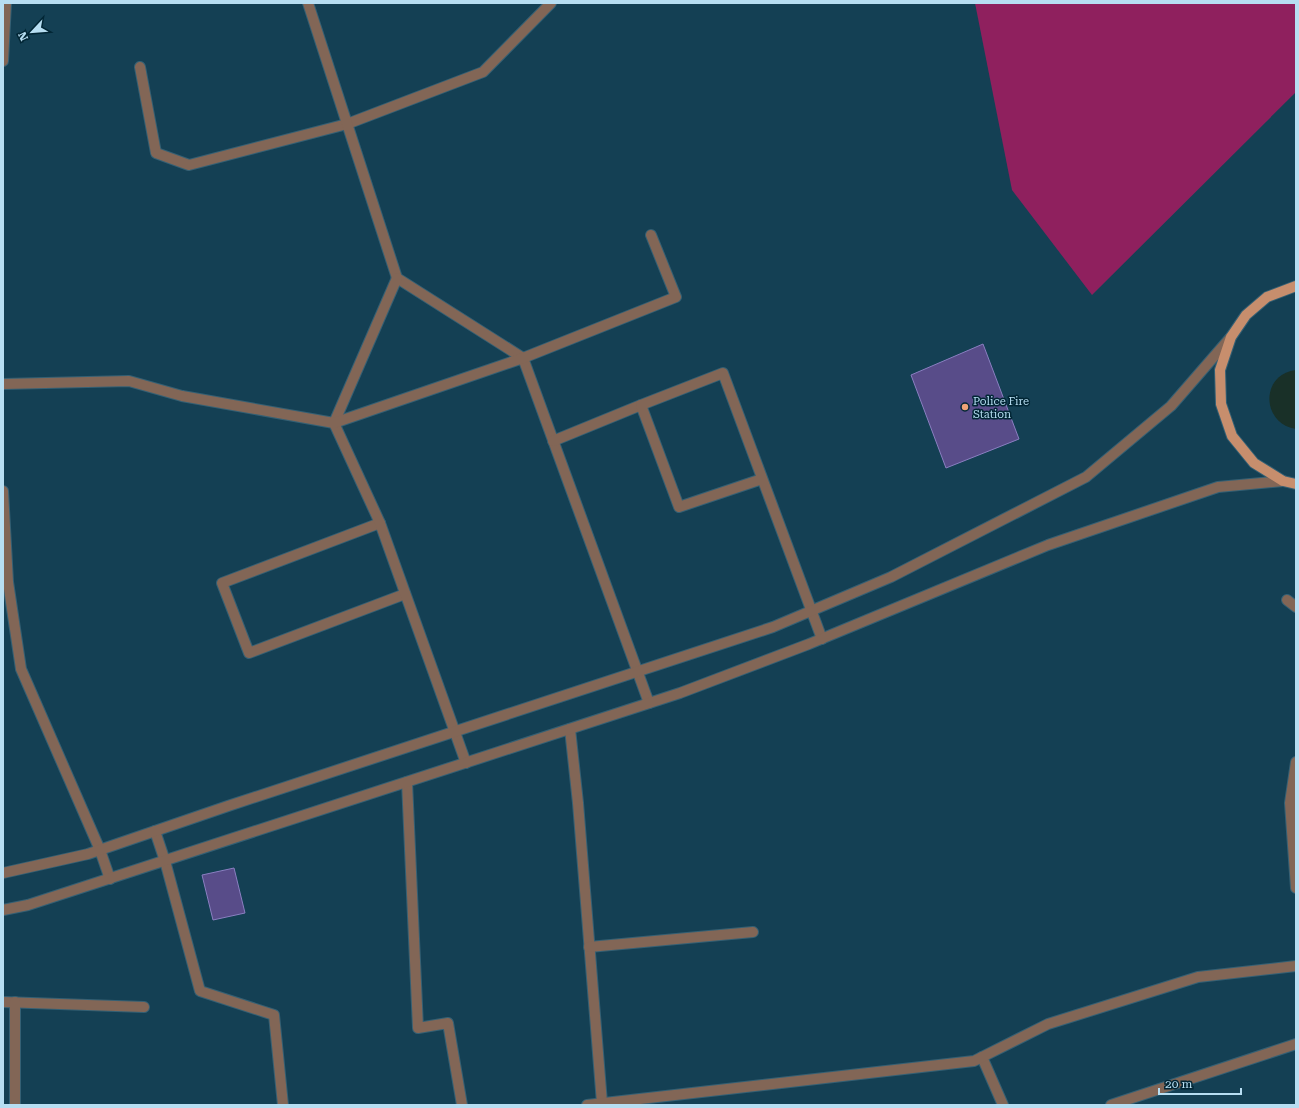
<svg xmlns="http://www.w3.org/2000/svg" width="1299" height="1108" viewBox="0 0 1299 1108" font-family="'Roboto Serif',serif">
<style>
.green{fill:#8f205e}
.water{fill:#193028}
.building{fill:#584c89;stroke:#8a7fc1}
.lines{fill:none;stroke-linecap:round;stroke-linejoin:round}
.service-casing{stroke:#356074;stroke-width:12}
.minor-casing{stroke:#356074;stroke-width:12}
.tertiary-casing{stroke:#356074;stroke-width:12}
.primary-casing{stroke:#356074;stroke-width:12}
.service{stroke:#826656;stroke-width:10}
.minor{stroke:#826656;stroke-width:10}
.tertiary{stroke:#826656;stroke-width:10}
.primary{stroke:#c78e6d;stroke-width:10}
.poi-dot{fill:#efa377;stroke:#022635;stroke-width:1.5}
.labels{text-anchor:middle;stroke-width:3;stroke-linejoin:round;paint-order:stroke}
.poi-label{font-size:11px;fill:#b7def2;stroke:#022635;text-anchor:start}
</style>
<rect width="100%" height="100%" fill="#144054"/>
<path class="green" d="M975,3H1296V92L1092,295L1012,190Z"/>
<path class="water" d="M1296,370V429C1261,424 1260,374 1296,370Z"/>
<g class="building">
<path d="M983,344L1019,439L946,468L911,375Z"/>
<path d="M234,868L245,913L213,920L202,875Z"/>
</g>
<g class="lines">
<g class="service-casing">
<g id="service">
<path d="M140,67L156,153L189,165L347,124L483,72L551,3"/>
<path d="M380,523L222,583L249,653L405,594"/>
<path d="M1287,600L1296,607"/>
<path d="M570,729L578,803L602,1103"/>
<path d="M1296,762L1290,803L1296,888"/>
<path d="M407,782L418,1028L448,1023L462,1105"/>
<path d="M155,831L165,861L200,991L274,1015L283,1105"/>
<path d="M589,947L753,932"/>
<path d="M3,1002L144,1007"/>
<path d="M982,1057L1003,1105"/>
<path d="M15,1105V1002"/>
<path d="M587,1105L974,1061L1048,1024L1198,977L1296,966"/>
<path d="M1111,1105L1296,1044"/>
</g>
</g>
<g class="minor-casing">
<g id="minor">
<path d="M308,3L397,278L523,358L649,703"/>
<path d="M3,61L6,3"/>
<path d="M397,278L334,423L380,523L466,763"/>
<path d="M3,384L129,381L182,396L334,423L523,358L676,297L651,235"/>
<path d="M553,441L641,405"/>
<path d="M762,479L679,507L641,405L723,373L822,639"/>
<path d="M3,491L8,582L21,669L100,850L110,879"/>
</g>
</g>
<g class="tertiary-casing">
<g id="tertiary">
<path d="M3,873L88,854L228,806L773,627L891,577L1086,477L1171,406L1231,337"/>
<path d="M3,910L28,905L680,693L809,644L1048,545L1218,487L1283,481"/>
</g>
</g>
<g class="primary-casing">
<path id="primary" d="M1296,286L1267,297L1246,315L1231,337L1220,370L1221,404L1232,436L1254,463L1283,481L1296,484"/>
</g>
<use href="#service" class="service"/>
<use href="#minor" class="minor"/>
<use href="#tertiary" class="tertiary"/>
<use href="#primary" class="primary"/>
</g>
<circle class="poi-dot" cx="965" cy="407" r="4"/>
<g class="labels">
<g class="poi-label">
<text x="973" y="405">Police Fire<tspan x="973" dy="13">Station</tspan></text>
</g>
</g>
<rect width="1299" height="1108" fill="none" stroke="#b7def2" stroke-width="8"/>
<g transform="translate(32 32) rotate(244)" stroke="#022635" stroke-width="3" paint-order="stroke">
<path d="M0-3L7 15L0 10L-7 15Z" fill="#b7def2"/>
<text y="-6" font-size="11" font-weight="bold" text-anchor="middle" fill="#b7def2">N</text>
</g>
<path d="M1159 1088v6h82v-6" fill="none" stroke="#b7def2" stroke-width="2"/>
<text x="1165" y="1088" font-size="12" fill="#b7def2" stroke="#022635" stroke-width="3" paint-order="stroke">20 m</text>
</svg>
